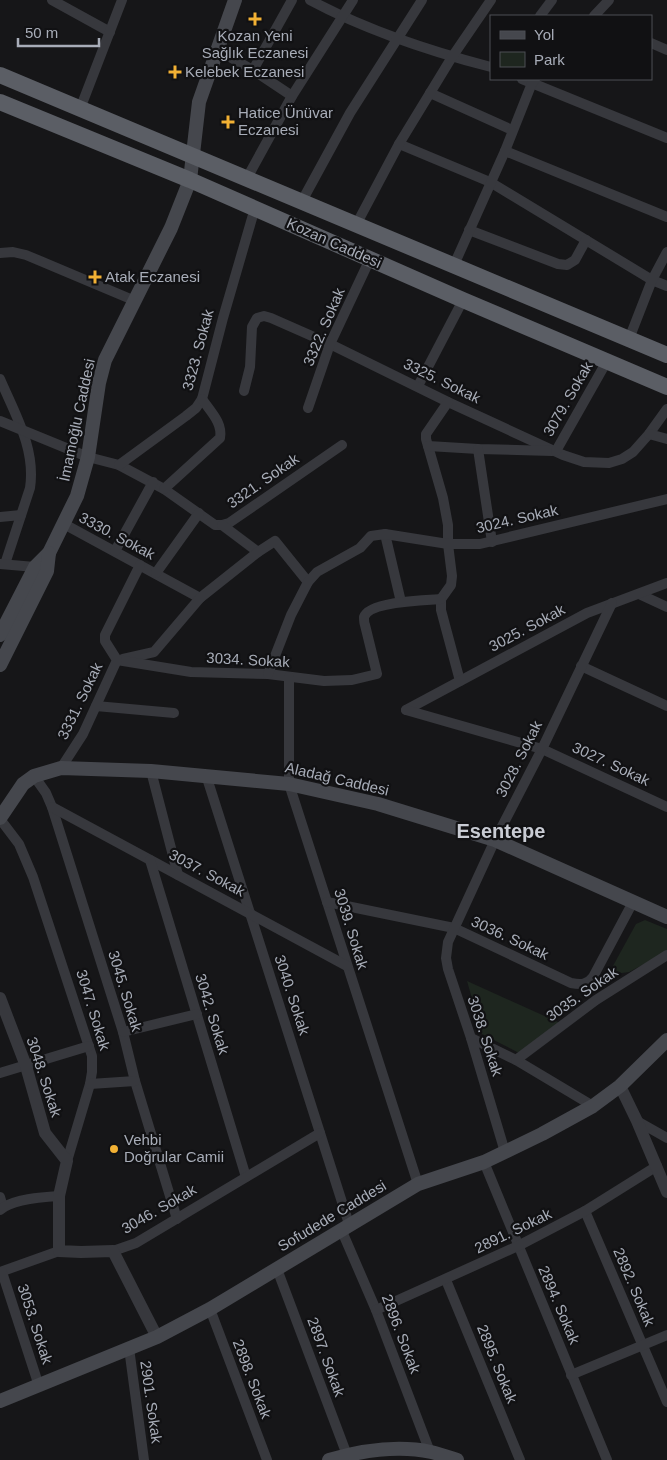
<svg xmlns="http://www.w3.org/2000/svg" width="667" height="1460" viewBox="0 0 667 1460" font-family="Helvetica,sans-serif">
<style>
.green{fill:#1e261f}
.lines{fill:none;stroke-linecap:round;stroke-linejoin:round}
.minor{stroke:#37383d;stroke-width:10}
.tertiary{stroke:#37383d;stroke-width:12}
.secondary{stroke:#45474d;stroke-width:14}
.trunk{stroke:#5b5e65;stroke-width:16}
.poi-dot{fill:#f2b134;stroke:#111113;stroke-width:2}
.labels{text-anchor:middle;stroke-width:4.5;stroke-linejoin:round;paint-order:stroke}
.poi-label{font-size:15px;fill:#a8adb8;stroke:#111113;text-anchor:start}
.street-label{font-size:15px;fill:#a8adb8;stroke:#111113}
.district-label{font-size:20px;font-weight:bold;fill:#c9ccd4;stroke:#111113}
</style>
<rect width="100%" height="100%" fill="#161618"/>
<g class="green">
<path d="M645,920L667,929V952L629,972L608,975L636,924Z"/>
<path d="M467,981L560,1023L521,1054L482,1034Z"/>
</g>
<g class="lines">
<g class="minor">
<path d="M52,0L110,32"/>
<path d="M310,0C366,30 429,51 491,67"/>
<path d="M540,16L552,0"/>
<path d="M594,16L609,0"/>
<path d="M651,43L667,50"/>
<path d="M217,50L253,70L292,96"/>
<path d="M253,70L292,0"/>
<path d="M522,79L667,138"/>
<path d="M430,93L512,130"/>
<path d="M80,109L122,0"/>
<path d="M399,144L490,182L652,280L667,286"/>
<path d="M505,151L667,217"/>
<path d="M247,178L292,96L353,0"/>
<path d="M302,201L350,113L422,0"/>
<path d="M356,225L399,144L452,57L491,0"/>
<path d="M469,230L558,264L567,265L575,260L586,240"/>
<path d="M0,253L13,252L26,255L133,300"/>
<path d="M454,265L505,151L532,83L535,79"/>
<path d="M629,339L652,280L667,252"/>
<path d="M0,379C15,414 36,449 30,488L5,564"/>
<path d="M418,386L463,300"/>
<path d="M244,391L250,367L252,327L257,318L264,316L271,318L330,344L448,402L563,455L584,462L609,463L622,459L633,452L649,434L667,409"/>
<path d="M448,402L426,434V439L443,498L448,525V544L452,576L451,585L441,599V610L460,681"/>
<path d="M308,408L330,344L370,259"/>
<path d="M0,421L88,457L119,465L164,489L215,525H222L229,523L342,445"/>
<path d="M649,434L667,439"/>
<path d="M428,446L478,449L552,451"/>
<path d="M478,449L492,542"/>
<path d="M556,451L607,361"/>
<path d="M119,465L186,416L196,408L202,399L223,318L255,208"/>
<path d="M164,489L220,438C223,423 210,411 202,399"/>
<path d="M0,517L21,515"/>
<path d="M64,524L200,598"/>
<path d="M222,525L258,552"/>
<path d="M385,534L401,602"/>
<path d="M115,551L153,482"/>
<path d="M0,564L35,567"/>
<path d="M156,573L199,513"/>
<path d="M639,594L667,607"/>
<path d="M123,659L154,652L200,598L258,552L275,541L308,582"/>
<path d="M117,660L191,672L268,674L324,681L352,680L377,674L365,625C364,623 364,618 364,617C369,601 428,600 441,599"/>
<path d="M581,666L667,706"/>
<path d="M268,674L291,615L308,582L317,572L360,548L371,536L385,534L448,544H480L667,499"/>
<path d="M289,677V784L418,1184"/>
<path d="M96,706L174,713"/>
<path d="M406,710L587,613L667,583"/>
<path d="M406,710L542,749L667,807"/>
<path d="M61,768L83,734L117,660L105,641V635L140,565"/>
<path d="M151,771L178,875"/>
<path d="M206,775L349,1224"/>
<path d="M34,776L46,793L52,807L123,1032L135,1081L177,1219"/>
<path d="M52,807L347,966"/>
<path d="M0,819L19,844L33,877L92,1056V1072L90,1084L67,1161"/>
<path d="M150,860L246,1177"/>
<path d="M327,902L454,928L571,983C581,985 587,985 593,977L633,902"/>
<path d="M123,1032L197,1014"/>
<path d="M471,1038L516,1060L593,1106"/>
<path d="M516,1060L596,1000L667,955"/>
<path d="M0,1073L89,1046"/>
<path d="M90,1084L135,1081"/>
<path d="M637,1121L667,1138"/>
<path d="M505,1152L471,1038L448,969L446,958L448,942L495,840L542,749L612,603"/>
<path d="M484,1162L607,1460"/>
<path d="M0,1197L3,1207"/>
<path d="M0,1210C12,1199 43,1197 59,1196"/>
<path d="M585,1211L667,1402"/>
<path d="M341,1229L376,1310L430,1452"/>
<path d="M113,1251L136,1243L320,1133"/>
<path d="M277,1269L347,1455"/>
<path d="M0,1272L59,1251"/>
<path d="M2,1272L39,1386"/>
<path d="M446,1280L520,1460"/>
<path d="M210,1309L267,1460"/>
<path d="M376,1310L518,1246L585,1211L657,1166"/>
<path d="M129,1348L144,1460"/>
<path d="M571,1375L667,1335"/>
</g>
<g class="tertiary">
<path d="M0,998L26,1066L45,1133L67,1161L59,1196V1251L81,1252L113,1251L157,1337"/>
<path d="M620,1086L637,1121L667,1192"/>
</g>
<g class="secondary">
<path d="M0,635L35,567L49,553L77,496L88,457L99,383L105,360L171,228L190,180L199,102L235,0"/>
<path d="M0,665L47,571L49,553"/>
<path d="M0,818L23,784L34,776L61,768L151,771L289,784L378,804L495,840L667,917"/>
<path d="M0,1401L157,1337L210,1309L418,1184L484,1162L542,1134L593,1106L620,1086L667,1040"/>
<path d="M329,1460C360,1451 398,1445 431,1452C440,1454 448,1457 457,1460"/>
</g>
<g class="trunk">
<path d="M0,75L667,355"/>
<path d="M0,102L190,180L463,300L667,387"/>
</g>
</g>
<g class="poi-dot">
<path d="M252.5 11.5h5v5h5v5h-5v5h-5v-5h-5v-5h5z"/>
<path d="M172.5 64.5h5v5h5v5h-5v5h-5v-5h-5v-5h5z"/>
<path d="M225.5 114.5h5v5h5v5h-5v5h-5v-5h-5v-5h5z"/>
<path d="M92.5 269.5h5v5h5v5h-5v5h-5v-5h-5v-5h5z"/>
<circle cx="114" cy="1149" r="5"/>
</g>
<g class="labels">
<g class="poi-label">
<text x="255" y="41" text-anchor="middle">Kozan Yeni<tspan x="255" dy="17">Sağlık Eczanesi</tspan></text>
<text x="185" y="77">Kelebek Eczanesi</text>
<text x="238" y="118">Hatice Ünüvar<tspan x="238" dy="17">Eczanesi</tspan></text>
<text x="105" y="282">Atak Eczanesi</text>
<text x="124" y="1145">Vehbi<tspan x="124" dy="17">Doğrular Camii</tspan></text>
</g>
<g class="street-label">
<text transform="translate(334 243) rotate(24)" y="5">Kozan Caddesi</text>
<text transform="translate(324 327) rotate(-67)" y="5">3322. Sokak</text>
<text transform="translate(198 350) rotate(-75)" y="5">3323. Sokak</text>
<text transform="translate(442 381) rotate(26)" y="5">3325. Sokak</text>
<text transform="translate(568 399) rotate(-60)" y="5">3079. Sokak</text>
<text transform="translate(77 420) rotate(-78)" y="5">İmamoğlu Caddesi</text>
<text transform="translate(263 481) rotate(-35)" y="5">3321. Sokak</text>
<text transform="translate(517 519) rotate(-13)" y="5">3024. Sokak</text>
<text transform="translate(117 536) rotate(28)" y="5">3330. Sokak</text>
<text transform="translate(527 628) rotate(-28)" y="5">3025. Sokak</text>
<text transform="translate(248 660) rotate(3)" y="5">3034. Sokak</text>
<text transform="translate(80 701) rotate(-64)" y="5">3331. Sokak</text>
<text transform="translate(519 759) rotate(-63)" y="5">3028. Sokak</text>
<text transform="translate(611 764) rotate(25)" y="5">3027. Sokak</text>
<text transform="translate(337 779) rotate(13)" y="5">Aladağ Caddesi</text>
<text transform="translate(207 873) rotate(28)" y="5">3037. Sokak</text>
<text transform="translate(351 929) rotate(73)" y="5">3039. Sokak</text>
<text transform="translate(510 938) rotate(25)" y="5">3036. Sokak</text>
<text transform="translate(125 991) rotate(73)" y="5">3045. Sokak</text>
<text transform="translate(582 994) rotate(-35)" y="5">3035. Sokak</text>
<text transform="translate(292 995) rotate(72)" y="5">3040. Sokak</text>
<text transform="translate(93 1010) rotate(73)" y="5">3047. Sokak</text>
<text transform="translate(212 1014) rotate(73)" y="5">3042. Sokak</text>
<text transform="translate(485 1036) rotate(72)" y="5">3038. Sokak</text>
<text transform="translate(44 1077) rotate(72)" y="5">3048. Sokak</text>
<text transform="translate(159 1209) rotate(-30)" y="5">3046. Sokak</text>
<text transform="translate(332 1216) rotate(-31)" y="5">Sofudede Caddesi</text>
<text transform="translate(513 1231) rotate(-26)" y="5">2891. Sokak</text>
<text transform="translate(634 1287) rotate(67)" y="5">2892. Sokak</text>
<text transform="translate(559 1305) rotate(67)" y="5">2894. Sokak</text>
<text transform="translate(35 1324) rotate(72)" y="5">3053. Sokak</text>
<text transform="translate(401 1334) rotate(69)" y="5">2896. Sokak</text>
<text transform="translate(326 1357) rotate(70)" y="5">2897. Sokak</text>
<text transform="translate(497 1364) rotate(68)" y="5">2895. Sokak</text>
<text transform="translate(252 1379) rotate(69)" y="5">2898. Sokak</text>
<text transform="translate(151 1402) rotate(82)" y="5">2901. Sokak</text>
</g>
<g class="district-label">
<text x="501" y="838">Esentepe</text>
</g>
</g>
<rect x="490" y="15" width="162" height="65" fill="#111113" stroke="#4d4f55"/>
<rect x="500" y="31" width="25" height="8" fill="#45474d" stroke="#4d4f55"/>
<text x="534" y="40" font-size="15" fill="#a8adb8">Yol</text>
<rect x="500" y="52" width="25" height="15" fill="#1e261f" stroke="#4d4f55"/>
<text x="534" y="65" font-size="15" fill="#a8adb8">Park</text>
<path d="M18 38v8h81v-8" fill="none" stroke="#a8adb8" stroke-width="2.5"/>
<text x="25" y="38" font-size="15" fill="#a8adb8" stroke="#111113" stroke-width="4" paint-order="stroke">50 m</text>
</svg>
